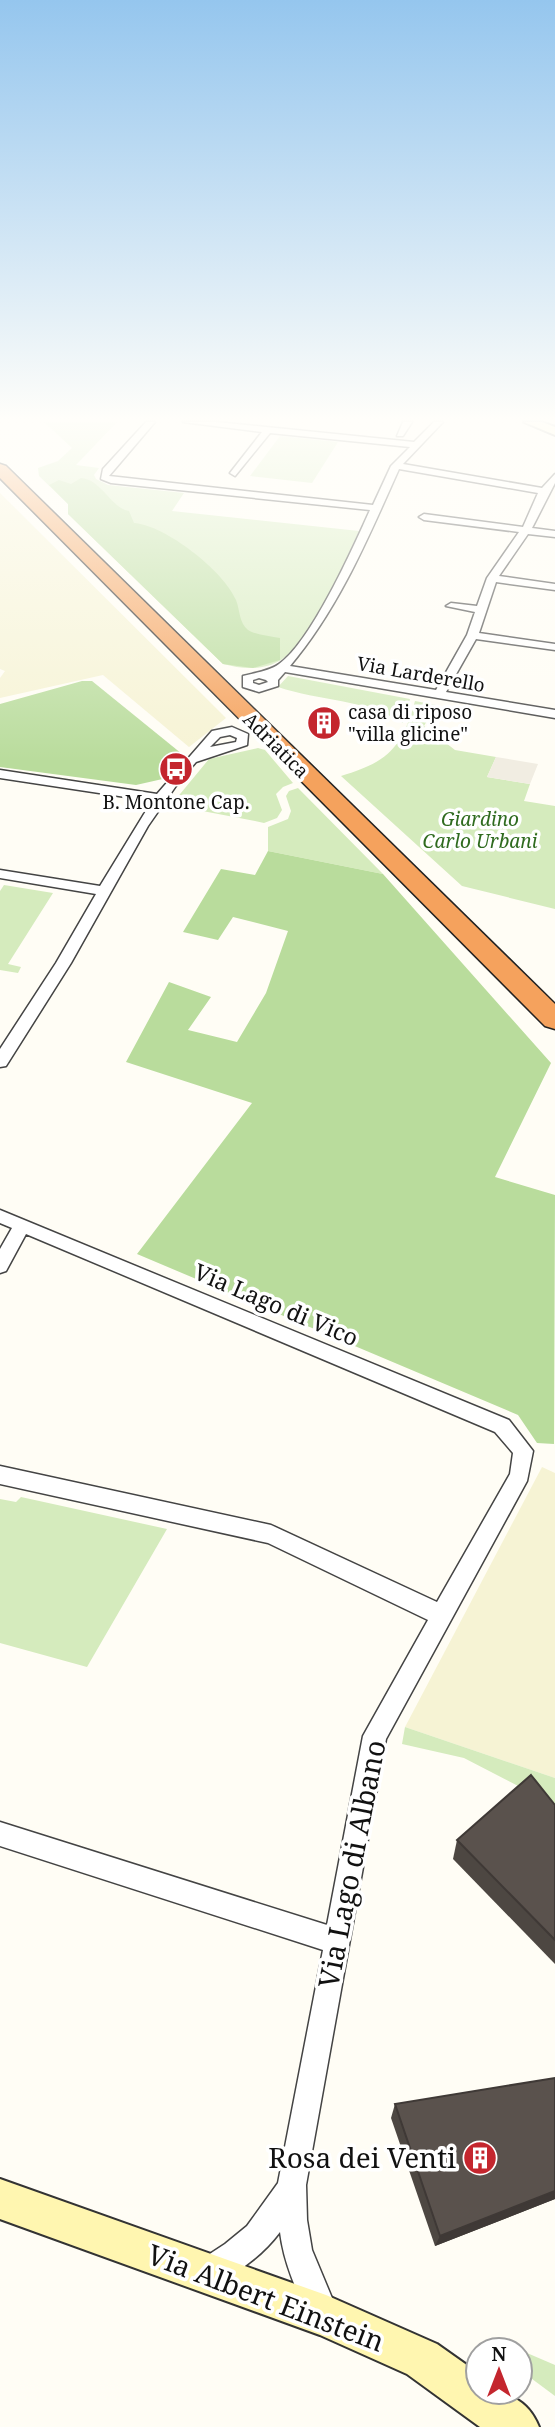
<svg xmlns="http://www.w3.org/2000/svg" width="555" height="2427" viewBox="0 0 555 2427" font-family="'Noto Serif',serif">
<style>
.farmland{fill:#f6f3d4}
.green{fill:#d5ebbd}
.forest{fill:#b9dc9c}
.plaza{fill:#f1ede2}
.lines{fill:none;stroke-linecap:round;stroke-linejoin:round}
.street-casing{stroke:#444;stroke-width:3}
.secondary-casing{stroke:#333;stroke-width:4}
.highway-casing{stroke:#222;stroke-width:3}
.street{fill:#fff;fill-rule:evenodd}
.secondary{fill:#fff6b0;fill-rule:evenodd}
.highway{fill:#f5a25d;fill-rule:evenodd}
.wall{fill:#4d4742}
.shaded-wall{fill:#3f3936}
.building{fill:#5a524d;stroke:#3f3936;stroke-width:2}
.labels{text-anchor:middle;stroke-width:7;stroke-linejoin:round;paint-order:stroke}
.far-street-label{font-size:19px;fill:#111;stroke:#fff}
.far-poi-label{font-size:19px;fill:#111;stroke:#fff;text-anchor:start}
.far-park-label{font-size:19px;font-style:italic;fill:#2f6b1f;stroke:#fff}
.street-label{font-size:23px;fill:#111;stroke:#fff}
.near-street-label{font-size:28px;fill:#111;stroke:#fff}
.near-poi-label{font-size:28px;fill:#111;stroke:#fff;text-anchor:end}
</style>
<rect width="100%" height="100%" fill="#fffdf5"/>
<g class="farmland">
<path d="M0,493L226,718L189,747L103,675L0,698V678L5,671L0,669Z"/>
<path d="M542,1467L555,1473V1778L405,1727Z"/>
</g>
<g class="green">
<path d="M44,422H117L76,465L99,468L94,475L96,479L108,485L184,493L172,511L359,531C344,564 311,641 281,660C263,671 242,669 223,664L68,514V504L39,476L38,468L58,461L72,448Z"/>
<path d="M280,436L338,442L312,483L250,476Z"/>
<path d="M288,676L410,699L403,723C366,699 319,701 278,687Z"/>
<path d="M415,701L436,705L424,726L455,750L496,757L487,777L530,784L524,801L555,806V909L462,886L341,776C388,762 402,748 415,701Z"/>
<path d="M258,748L265,750L293,783L283,787L276,794L282,810L277,818L264,823L255,821L171,805L209,759Z"/>
<path d="M298,788L383,874L268,851V827L288,819L291,811L286,796L289,791Z"/>
<path d="M4,885L53,893L8,964L21,967L18,973L0,970V891Z"/>
<path d="M21,1497L167,1529L87,1667L0,1643V1499L16,1502Z"/>
<path d="M405,1727L555,1778V1833L522,1788L464,1758L402,1744Z"/>
<path d="M520,2350L555,2365V2396L520,2370Z"/>
</g>
<g class="forest">
<path d="M81,478C101,479 111,508 129,511L134,523C165,525 224,571 236,600C240,610 239,623 248,630C256,635 270,636 280,638V660L253,668L223,664L68,514V504L49,485L59,480L71,484Z"/>
<path d="M82,681H92L182,754L167,778L136,785L0,767V704Z"/>
<path d="M268,851L383,874L551,1063L495,1177L555,1195L554,1444L537,1443L518,1415L137,1254L252,1103L126,1062L169,982L211,997L188,1030L237,1042L266,993L288,931L233,917L218,940L183,932L221,869L255,875Z"/>
</g>
<path class="plaza" d="M496,757L538,764L530,784L487,777Z"/>
<g class="lines">
<g class="street-casing">
<g id="street">
<path d="M146,422H155L109,476L373,505L391,466L410,447L270,433L235,476L230,473L262,432L183,422H216L414,442L434,422H443L403,464L542,488L555,474V483L532,528L555,531V537L528,534L499,576L555,584V590L496,582L479,633L555,644V650L476,639L446,692L555,710V718L285,672L278,680V686L259,692L243,687V676C254,673 270,671 279,664C311,642 353,548 370,510L111,483L101,479L103,469ZM399,469L538,493L523,527L424,514L419,517L424,520L519,532L487,578L477,606L451,603L446,606L475,612L467,635L436,690L290,666C339,608 368,538 399,469ZM259,678L266,680L268,682L259,685L253,683V680Z"/>
<path d="M403,422H412L403,436H397Z"/>
<path d="M232,727L248,734L247,745L196,762L178,783L148,826L71,963L6,1066L0,1067V1049L56,963L96,894L0,878V870L100,886L152,801L0,778V770L157,794L212,731ZM230,735L237,738L236,742L210,747L220,737Z"/>
<path d="M0,1210L509,1420L533,1451L527,1481L386,1739L306,2185L307,2220L312,2250L337,2310L333,2321L322,2325L311,2321C297,2292 284,2264 280,2232C262,2256 237,2274 209,2286L199,2281L194,2271L199,2261L225,2244L247,2226L278,2183L323,1950L0,1846V1822L327,1925L363,1736L428,1620L268,1543L0,1484V1466L271,1525L437,1602L510,1474L513,1453L495,1432L26,1234L6,1271L0,1273V1249L12,1228L0,1223Z"/>
</g>
</g>
<g class="secondary-casing">
<g id="secondary">
<path d="M524,422H542L555,427V435Z"/>
<path d="M0,2179L326,2295L437,2344L478,2373V2392C507,2392 527,2398 539,2427H480L407,2374L320,2335L0,2219Z"/>
</g>
</g>
<g class="highway-casing">
<path id="highway" d="M0,464L6,466L555,1004V1029L545,1026L0,478Z"/>
</g>
<use href="#street" class="street"/>
<use href="#secondary" class="secondary"/>
<use href="#highway" class="highway"/>
</g>
<g class="wall">
<path d="M555,1805V1964L453,1859L457,1840Z"/>
<path d="M555,2078V2199L435,2246L391,2118L395,2104Z"/>
</g>
<path class="shaded-wall" d="M555,2191V2199L435,2246L440,2236Z"/>
<g class="building">
<path d="M531,1775L555,1805V1940L457,1840Z"/>
<path d="M555,2078V2191L440,2236L395,2104Z"/>
</g>
<linearGradient id="sky" x2="0" y2="1"><stop stop-color="#95c6ee"/><stop offset="0.55" stop-color="#fffefa"/><stop offset="1" stop-color="#fffefa" stop-opacity="0"/></linearGradient>
<rect width="555" height="762" fill="url(#sky)"/>
<defs>
<g id="building-disc" transform="scale(1.75)"><circle r="9.5" fill="#c4262e" stroke="#fff"/><path d="M-4-6H4V6H1V3H-1V6H-4ZM-2.5-4.3h1.7v1.8h-1.7ZM.8-4.3h1.7v1.8H.8ZM-2.5-1h1.7V.8h-1.7ZM.8-1h1.7V.8H.8Z" fill="#fff"/></g>
<g id="bus-disc" transform="scale(1.75)"><circle r="9.5" fill="#c4262e" stroke="#fff"/><path d="M-5-6H5V4H4V6H2V4H-2V6H-4V4H-5ZM-3.5-4V0h7V-4ZM-3.5 1.2v1.5H-2V1.2ZM2 1.2v1.5H3.5V1.2Z" fill="#fff"/></g>
</defs>
<g fill-rule="evenodd">
<use href="#building-disc" x="324" y="723"/>
<use href="#bus-disc" x="176" y="769"/>
<use href="#building-disc" x="480" y="2158"/>
</g>
<g class="labels">
<g class="far-street-label">
<text transform="translate(421 674) rotate(10)" y="7">Via Larderello</text>
<text transform="translate(276 745) rotate(45)" y="7">Adriatica</text>
</g>
<g class="far-poi-label">
<text x="348" y="719">casa di riposo<tspan x="348" dy="22">"villa glicine"</tspan></text>
<text x="176" y="809" text-anchor="middle">B. Montone Cap.</text>
</g>
<g class="far-park-label">
<text x="480" y="826">Giardino<tspan x="480" dy="22">Carlo Urbani</tspan></text>
</g>
<g class="street-label">
<text transform="translate(276 1305) rotate(23)" y="8">Via Lago di Vico</text>
</g>
<g class="near-street-label">
<text transform="translate(352 1864) rotate(-79)" y="10">Via Lago di Albano</text>
<text transform="translate(266 2298) rotate(21)" y="10">Via Albert Einstein</text>
</g>
<g class="near-poi-label">
<text x="456" y="2168">Rosa dei Venti</text>
</g>
</g>
<g transform="translate(499 2371)"><circle r="33" fill="#ffffff" stroke="#a0a0a0" stroke-width="2"/>
<path d="M0-5L12 26L0 18L-12 26Z" fill="#c4262e"/>
<text y="-10" font-size="19" font-weight="bold" text-anchor="middle" fill="#111111">N</text>
</g>
</svg>
